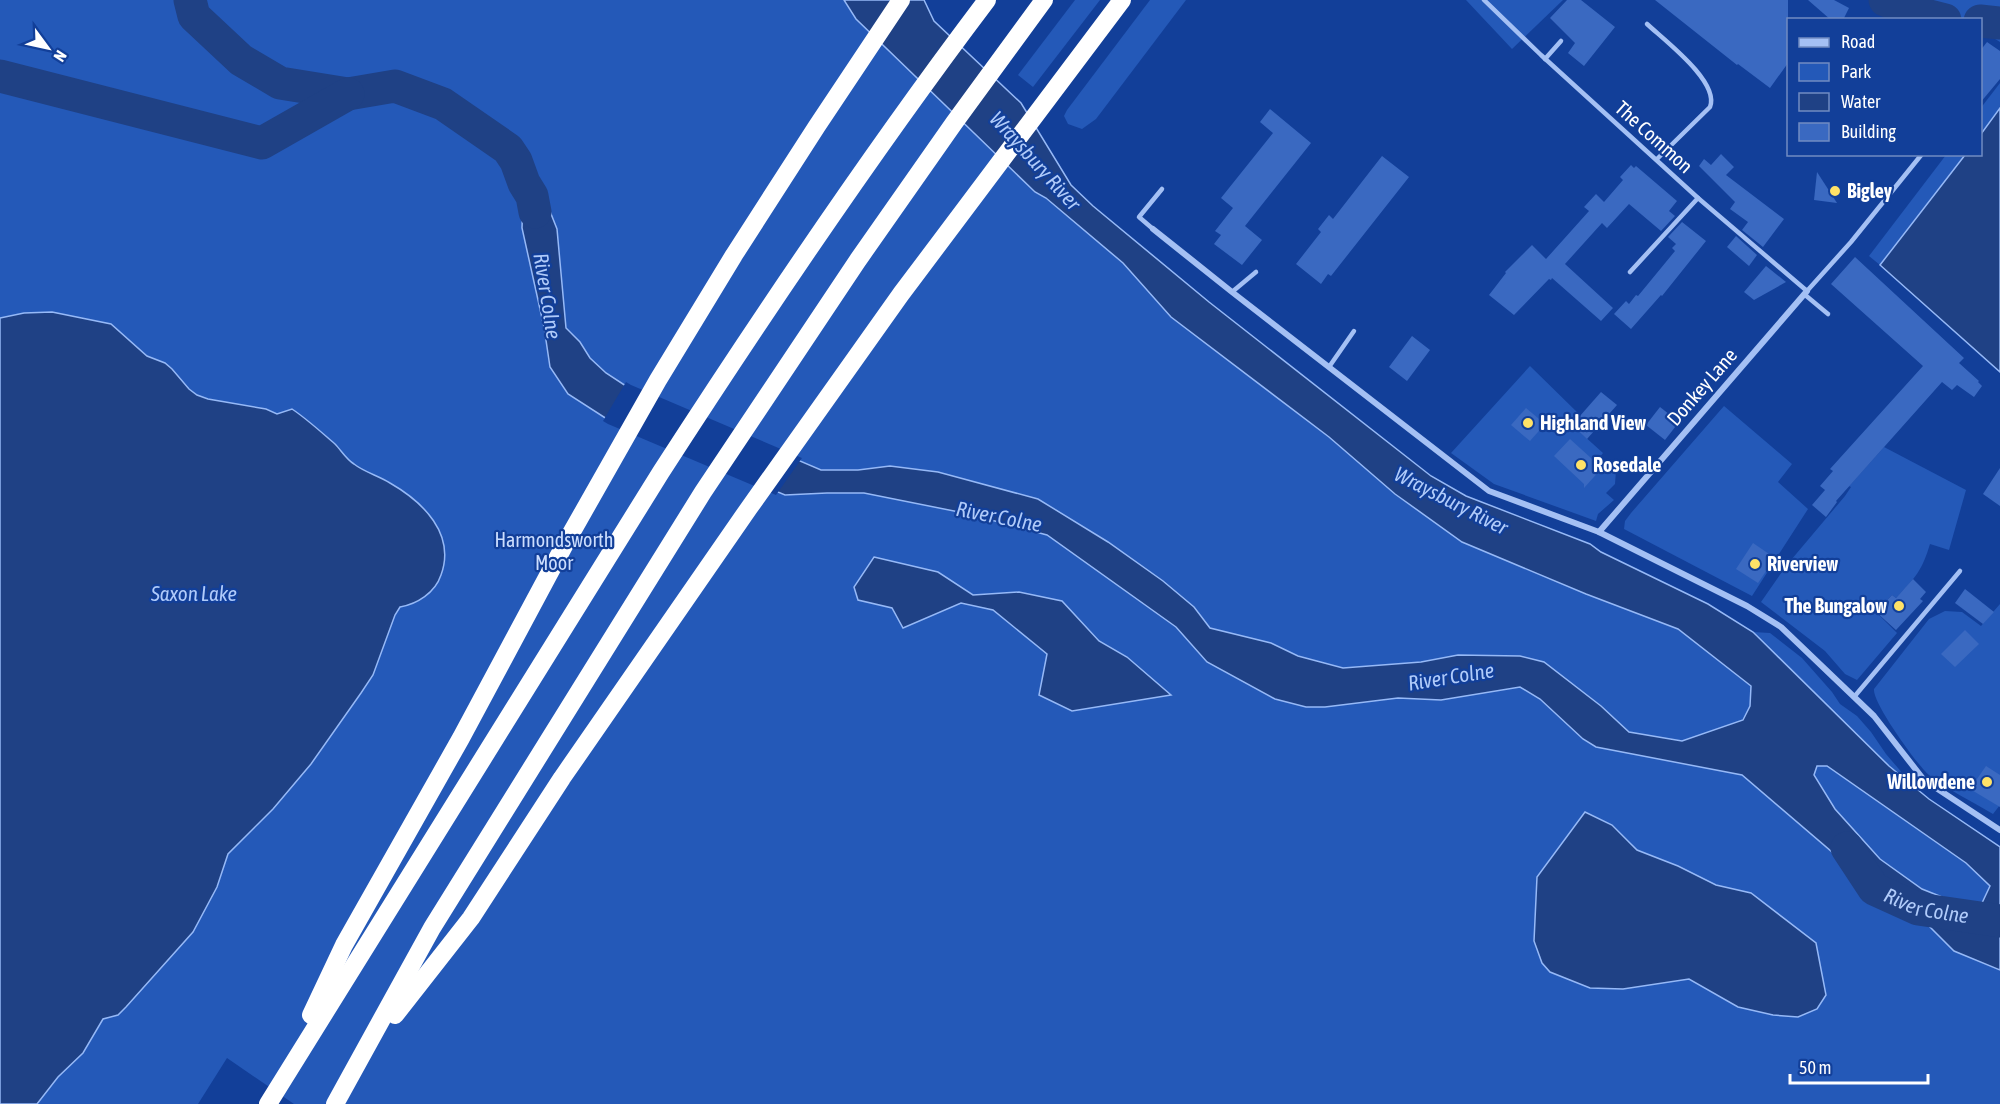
<svg xmlns="http://www.w3.org/2000/svg" width="2000" height="1104" viewBox="0 0 2000 1104" font-family="'Asap Condensed',sans-serif">
<style>
.green{fill:#2459b8}
.water{fill:#1f4185;stroke:#96b9f7;stroke-width:1.5;fill-rule:evenodd}
.pier{fill:#123f99}
.lines{fill:none;stroke-linecap:round;stroke-linejoin:round}
.river{stroke:#1f4185;stroke-width:33}
.building{fill:#3a69c1}
.service{stroke:#a4c0f4;stroke-width:4.5}
.minor{stroke:#a4c0f4;stroke-width:6}
.motorway{stroke:#fff;stroke-width:18}
.poi-dot{fill:#ffe267;stroke:#123f99;stroke-width:2}
.labels{text-anchor:middle;stroke-width:4.5;stroke-linejoin:round;paint-order:stroke}
.street-label{font-size:20px;fill:#fff;stroke:#123f99}
.poi-label{font-size:20px;font-weight:bold;fill:#fff;stroke:#123f99;text-anchor:start}
.park-label{font-size:20px;fill:#ccdefe;stroke:#123f99}
.water-label{font-size:21px;font-style:italic;fill:#b0cbfa;stroke:#123f99}
</style>
<rect width="100%" height="100%" fill="#123f99"/>
<g class="green">
<path d="M0,0H869L856,19L1035,192L1046,198L1123,263L1170,316L1329,437L1395,494L1462,542L1586,594L1678,629L1751,686L1750,706L1743,721L1742,775L1874,889L1918,909L1926,923L1954,951L2000,970V1104H294L227,1058L198,1104H0Z"/>
<path d="M1075,0H1100L1033,87L1018,75Z"/>
<path d="M1150,0H1186L1096,119L1082,129L1068,124L1064,116L1067,110Z"/>
<path d="M1466,0H1563L1512,49Z"/>
<path d="M1890,0H2000V42L1981,30L1980,20C1954,20 1910,20 1890,0Z"/>
<path d="M2000,83V108L1981,134L1980,109Z"/>
<path d="M1946,155H1965L1880,265L1869,256Z"/>
<path d="M1530,366L1580,415L1572,425L1603,453L1600,457L1616,471L1615,484L1606,493L1614,500L1598,514L1596,521L1494,484L1451,453Z"/>
<path d="M1724,406L1792,464L1778,482L1808,509L1752,596L1624,529L1625,521L1631,513Z"/>
<path d="M1884,447L1966,490L1949,550L1930,544C1922,571 1915,578 1896,598L1892,595L1876,612L1897,633L1857,680L1845,674L1825,651L1761,602L1786,566L1845,496L1851,487L1849,486Z"/>
<path d="M2000,604V805L1993,814C1973,802 1946,789 1929,775C1917,765 1872,702 1874,689L1929,619L1945,611L1962,612L1981,626Z"/>
<path d="M1753,632L1770,633L1802,658L1832,692L1840,704L1857,716L1871,732L1886,754L1916,789L1889,766Z"/>
<path d="M1817,766H1827L1966,863L1990,886L1982,903L1952,901L1922,889L1880,859L1835,809L1814,774Z"/>
</g>
<g class="water">
<path d="M844,0H924L934,21L1021,103L1071,185L1093,206L1209,302L1431,476L1466,496L1590,544L1601,552L1708,604L1753,632L1889,766L1929,799L2000,847V970L1954,951L1926,923L1918,909L1873,887L1742,775L1596,747L1583,739L1540,699L1520,687L1441,700L1398,698L1325,707H1306L1275,699L1207,662L1176,627L1047,535L969,514L864,493H827L785,495L610,421L568,394L550,367L544,327L522,228L523,199L519,187V171L540,186L557,229L566,328L580,342L590,358L606,373L629,388L821,470H858L890,466L938,472L1038,499L1108,542L1163,581L1194,607L1210,628L1271,643L1298,656L1343,668L1421,662L1458,655L1520,656L1544,662L1601,706L1629,732L1682,741L1743,720L1750,706L1751,686L1678,629L1586,594L1462,542L1395,494L1329,437L1171,317L1123,263L1046,198L1035,192L856,19ZM1817,766H1827L1966,863L1990,886L1982,903L1952,901L1922,889L1880,859L1835,809L1814,775Z"/>
<path d="M2000,108V372L1880,265L1965,155L1980,154L1981,134Z"/>
<path d="M52,312L111,324L147,356L165,363L172,369L189,389L197,395L208,399L266,409L277,414L292,409C307,419 321,432 335,444C341,450 346,459 354,464C364,472 379,476 390,483C423,502 456,534 441,575C435,593 417,604 400,607L395,615L373,675L361,693L311,764L273,809L228,854L217,887L193,932L126,1007L118,1015L103,1019L83,1053L58,1077L37,1104H0V318L24,313Z"/>
<path d="M874,557L938,572L973,595L1019,592L1062,601L1099,641L1127,657L1171,695L1072,711L1039,695L1047,654L993,610L961,603L903,628L892,608L858,600L854,587Z"/>
<path d="M1585,812L1612,825L1637,850L1678,866L1716,885L1751,893L1816,943L1826,995L1817,1009L1798,1017L1773,1015L1738,1007L1689,979L1623,989L1590,988L1550,972L1542,963L1534,941L1537,877Z"/>
</g>
<path class="pier" d="M626,382L631,385L802,458L776,495L608,424L603,421Z"/>
<g class="lines">
<g class="river">
<path d="M190,0L194,16L241,60L280,83L348,94L395,86L443,104L508,149L516,161L524,183L532,196L535,212"/>
<path d="M1885,0L1914,12L1945,20"/>
<path d="M1980,21L2000,23"/>
<path d="M0,76L262,143L348,94"/>
<path id="s1" d="M1847,848L1874,889L1918,909L2000,921"/>
</g>
</g>
<g class="building">
<path d="M1567,0H1581L1615,27L1584,66L1568,53L1575,43L1550,18Z"/>
<path d="M1655,0H1788V63L1770,88L1738,64L1737,65Z"/>
<path d="M1808,0H1834L1849,8L1843,20H1831Z"/>
<path d="M1987,42L2000,51V79L1980,103V51Z"/>
<path d="M1270,109L1311,143L1245,226L1262,240L1242,265L1214,244L1221,235L1215,231L1233,208L1221,198L1273,133L1260,122Z"/>
<path d="M1721,154L1734,167L1726,175L1784,219L1763,247L1742,230L1748,222L1730,209L1735,202L1699,166L1704,159L1711,165Z"/>
<path d="M1382,156L1409,177L1331,276L1328,274L1321,284L1296,264L1321,232L1318,229L1329,215L1333,219Z"/>
<path d="M1631,165L1634,168L1636,166L1677,201L1669,211L1675,216L1661,231L1629,204L1607,228L1602,223L1565,264L1613,308L1601,321L1552,278L1551,280L1549,279L1514,315L1489,295L1506,273L1505,272L1532,245L1546,259L1589,211L1584,207L1596,194L1604,202L1623,180L1620,177Z"/>
<path d="M1817,172L1837,203L1814,200Z"/>
<path d="M1682,222L1706,241L1662,296L1661,295L1631,329L1614,314L1626,301L1629,304L1636,295L1638,296L1675,251L1672,248L1676,244L1668,237Z"/>
<path d="M1736,236L1757,255L1749,266L1727,247Z"/>
<path d="M1855,257L1964,358L1959,363L1979,381L1978,382L1982,386L1974,397L1957,385L1952,390L1942,382L1836,501L1837,502L1826,517L1812,505L1825,490L1820,486L1833,471L1830,469L1923,366L1831,284Z"/>
<path d="M1766,266L1786,282L1754,300L1744,292Z"/>
<path d="M1412,336L1430,350L1407,381L1389,367Z"/>
<path d="M1601,392L1617,405L1587,439L1572,425Z"/>
<path d="M1660,407L1679,422L1665,440L1646,425Z"/>
<path d="M1526,408L1545,424L1530,441L1511,425Z"/>
<path d="M1570,439L1602,468L1584,488V484L1554,456Z"/>
<path d="M2000,468V506L1983,494Z"/>
<path d="M1753,543L1775,558L1758,583L1736,569Z"/>
<path d="M1913,579L1926,592L1920,599L1923,601L1896,630L1876,612L1892,595L1896,598Z"/>
<path d="M1965,589L1994,612L1983,624L1955,603Z"/>
<path d="M1965,630L1979,644L1955,667L1941,654Z"/>
<path d="M1986,766L2000,775V807L1970,789Z"/>
</g>
<g class="lines">
<g class="service">
<path d="M1484,0L1541,55L1698,198L1807,291L1851,242L1922,154"/>
<path d="M1647,24C1664,40 1720,82 1710,107L1657,159"/>
<path d="M1545,59L1561,41"/>
<path d="M1153,229L1139,217L1162,189"/>
<path d="M1630,272L1698,198"/>
<path d="M1232,292L1256,272"/>
<path d="M1804,294L1828,314"/>
<path d="M1329,367L1354,331"/>
<path d="M1854,697L1960,571"/>
</g>
<g class="minor">
<path d="M1153,229L1232,292L1489,491L1599,532L1747,606L1781,627L1874,716L1924,780L2000,830"/>
<path d="M1599,532L1807,291"/>
</g>
<g class="motorway">
<path d="M311,1015L344,945L461,738L565,544L658,380L734,255L817,126L901,0"/>
<path d="M395,1015L471,918L562,778L749,508L901,294L1122,0"/>
<path d="M268,1104L661,472C765,311 872,152 987,0"/>
<path d="M335,1104L432,928L703,492L858,260L954,123L1044,0"/>
</g>
</g>
<g class="poi-dot">
<circle cx="1835" cy="191" r="6"/>
<circle cx="1528" cy="423" r="6"/>
<circle cx="1581" cy="465" r="6"/>
<circle cx="1755" cy="564" r="6"/>
<circle cx="1899" cy="606" r="6"/>
<circle cx="1987" cy="782" r="6"/>
</g>
<g class="labels">
<g class="street-label">
<text transform="translate(1654 137) rotate(42)" y="7">The Common</text>
<text transform="translate(1702 387) rotate(-49)" y="7">Donkey Lane</text>
</g>
<g class="poi-label">
<text x="1847" y="198">Bigley</text>
<text x="1540" y="430">Highland View</text>
<text x="1593" y="472">Rosedale</text>
<text x="1767" y="571">Riverview</text>
<text x="1887" y="613" text-anchor="end">The Bungalow</text>
<text x="1975" y="789" text-anchor="end">Willowdene</text>
</g>
<g class="park-label">
<text x="554" y="547">Harmondsworth<tspan x="554" dy="23">Moor</tspan></text>
</g>
<g class="water-label">
<text transform="translate(1035 161) rotate(48)" y="7">Wraysbury River</text>
<text transform="translate(547 296) rotate(81)" y="7">River Colne</text>
<text transform="translate(1451 501) rotate(27)" y="7">Wraysbury River</text>
<text transform="translate(999 517) rotate(11)" y="7">River Colne</text>
<text x="194" y="601">Saxon Lake</text>
<text transform="translate(1451 677) rotate(-9)" y="7">River Colne</text>
<text dy="7" stroke="none"><textPath href="#s1" startOffset="105">River Colne</textPath></text>
</g>
</g>
<rect x="1787" y="18" width="195" height="138" fill="#123f99" stroke="#718cc2" stroke-width="1.5"/>
<rect x="1799" y="38" width="30" height="9" fill="#a4c0f4" stroke="#718cc2" stroke-width="1.5"/>
<text x="1841" y="48" font-size="18" fill="#ffffff">Road</text>
<rect x="1799" y="63" width="30" height="18" fill="#2459b8" stroke="#718cc2" stroke-width="1.5"/>
<text x="1841" y="78" font-size="18" fill="#ffffff">Park</text>
<rect x="1799" y="93" width="30" height="18" fill="#1f4185" stroke="#718cc2" stroke-width="1.5"/>
<text x="1841" y="108" font-size="18" fill="#ffffff">Water</text>
<rect x="1799" y="123" width="30" height="18" fill="#3a69c1" stroke="#718cc2" stroke-width="1.5"/>
<text x="1841" y="138" font-size="18" fill="#ffffff">Building</text>
<g transform="translate(48 48) rotate(123)" stroke="#123f99" stroke-width="4.5" paint-order="stroke">
<path d="M0-4.5L10 22L0 15L-10 22Z" fill="#ffffff"/>
<text y="-9" font-size="16" font-weight="bold" text-anchor="middle" fill="#ffffff">N</text>
</g>
<path d="M1790 1074v9h138v-9" fill="none" stroke="#ffffff" stroke-width="3"/>
<text x="1799" y="1074" font-size="18" fill="#ffffff" stroke="#123f99" stroke-width="4.5" paint-order="stroke">50 m</text>
</svg>
